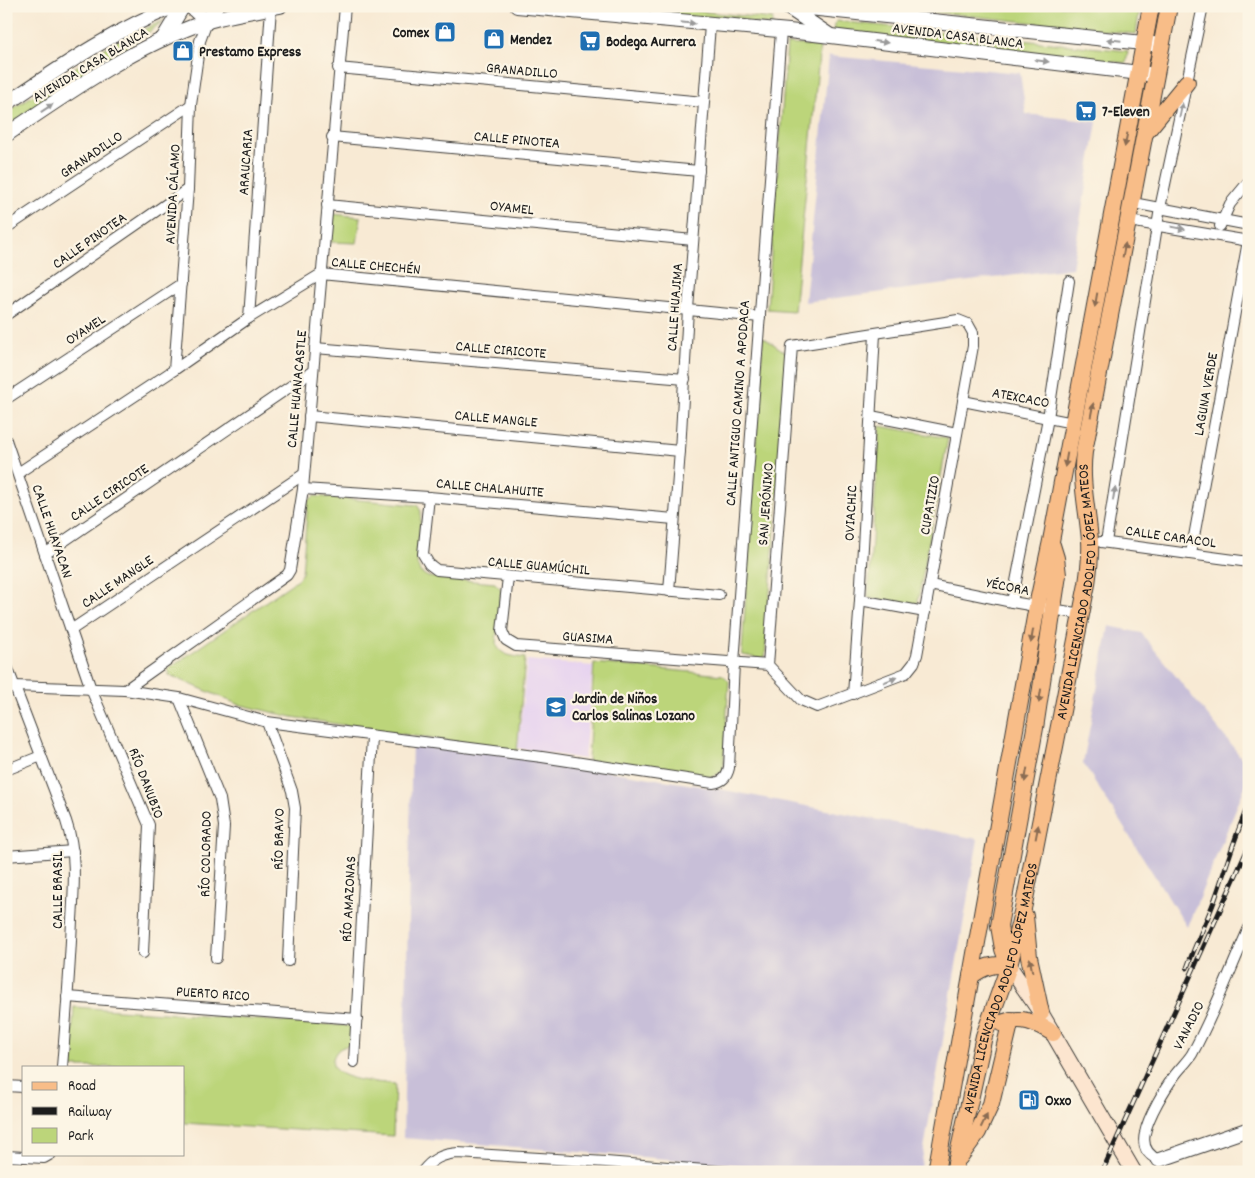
<svg xmlns="http://www.w3.org/2000/svg" width="1255" height="1178" viewBox="0 0 1255 1178" font-family="Dekko,sans-serif">
<style>
.built{fill:#e6d2f0}
.industrial{fill:#c8bfd8}
.green{fill:#bcd57a;stroke:#6c784b}
.lines{fill:none;stroke-linecap:round;stroke-linejoin:round}
.minor-casing{stroke:#3d3b38;stroke-width:12}
.tertiary-casing{stroke:#3d3b38;stroke-width:16}
.secondary-casing{stroke:#3d3b38;stroke-width:17}
.primary-casing{stroke:#3d3b38;stroke-width:18}
.minor{stroke:#fff;stroke-width:10}
.tertiary{stroke:#fff;stroke-width:14}
.secondary{stroke:#fce5cf;stroke-width:15}
.primary{stroke:#f8bd88;stroke-width:16}
.rail-casing{stroke:#1c1c1c;stroke-width:5}
.rail{stroke:#fcf5e5;stroke-width:3;stroke-dasharray:9;stroke-linecap:butt}
.oneway{fill:#999}
.oneway2{fill:#8a6c52}
.labels{text-anchor:middle;stroke-width:4.5;stroke-linejoin:round;paint-order:stroke}
.poi-label{font-size:15px;font-weight:bold;fill:#1c1c1c;stroke:#fcf5e5;text-anchor:start}
.street-label{font-size:15px;fill:#1c1c1c;stroke:#fcf5e5}
</style>
<rect width="100%" height="100%" fill="#fcf5e5"/>
<filter id="ink" filterUnits="userSpaceOnUse"><feTurbulence type="fractalNoise" baseFrequency=".02" numOctaves="2"/><feDisplacementMap in="SourceGraphic" scale="10" xChannelSelector="R" yChannelSelector="G"/><feConvolveMatrix kernelMatrix="1 2 1 2 8 2 1 2 1" color-interpolation-filters="sRGB"/></filter>
<filter id="wash" filterUnits="userSpaceOnUse"><feTurbulence type="fractalNoise" baseFrequency=".0096" numOctaves="4" result="noise"/><feDisplacementMap in="SourceGraphic" scale="20" xChannelSelector="R" yChannelSelector="G"/><feGaussianBlur stdDeviation="1.12" result="paint"/><feColorMatrix in="noise" values="0 0 0 0 0 0 0 0 0 0 0 0 0 0 0 0 0 1.4 0 .05"/><feComposite in="paint" operator="in"/></filter>
<g filter="url(#wash)">
<rect width="100%" height="100%" fill="#f8ead4"/>
<path class="built" d="M527,660L593,666L584,759L518,748Z"/>
<g class="industrial">
<path d="M829,56L1020,73L1026,114L1097,122L1072,268L805,302Z"/>
<path d="M1109,626L1141,633L1249,767V777L1187,927L1083,763Z"/>
<path d="M412,739L724,790L978,839L920,1172H832L403,1138Z"/>
</g>
<g class="green">
<path d="M575,6H650L773,19L772,25Z"/>
<path d="M881,6H1140L1136,34Z"/>
<path d="M165,20L135,42L6,127V113L114,42Z"/>
<path d="M836,21L1128,51L1126,63L832,34Z"/>
<path d="M787,44L820,46L794,311L767,309Z"/>
<path d="M333,214L361,217L357,243L331,242Z"/>
<path d="M763,337L788,354L765,657L762,659L743,655L742,652Z"/>
<path d="M880,426L948,438L917,606L868,598Z"/>
<path d="M314,496L417,505L421,511L417,564L420,572L428,577L495,583L501,589L496,643C500,656 512,656 525,658L517,752L292,717L237,704L169,675L168,669L297,580L302,573L308,501Z"/>
<path d="M594,663L723,675L729,681L723,771L710,778L588,761Z"/>
<path d="M74,1007L351,1026L350,1045C342,1047 336,1049 333,1059C327,1081 380,1082 395,1084L393,1136L184,1123V1067H70Z"/>
</g>
</g>
<g filter="url(#ink)">
<g class="lines">
<g class="minor-casing">
<g id="minor">
<path d="M338,68L704,102"/>
<path d="M332,137L699,171"/>
<path d="M1133,203L1249,225"/>
<path d="M327,205L693,240"/>
<path d="M1129,221L1249,241"/>
<path d="M1220,226L1230,204L1249,181"/>
<path d="M6,228L191,105"/>
<path d="M6,315L188,189"/>
<path d="M249,318L271,8"/>
<path d="M315,348L685,379"/>
<path d="M174,370L188,189L191,105L200,41L207,22"/>
<path d="M6,399L181,284"/>
<path d="M963,401L1073,423"/>
<path d="M309,416L680,451"/>
<path d="M871,416L957,433"/>
<path d="M6,440L91,689L149,825L143,953"/>
<path d="M18,473L174,370L249,318L321,274L760,317"/>
<path d="M303,489L429,497L674,519"/>
<path d="M429,497L423,554L429,564L437,570L719,595"/>
<path d="M1101,542L1249,562"/>
<path d="M1106,542L1160,208L1203,6"/>
<path d="M1191,553L1248,241"/>
<path d="M45,554L313,371"/>
<path d="M508,577L502,631L506,640L516,646L768,665L801,700L817,707L906,673L914,663L917,655L973,346V333L968,324L958,320L952,321L792,346L768,665"/>
<path d="M930,585L1012,602L1081,614"/>
<path d="M669,591L680,451L688,309L710,25"/>
<path d="M860,600L925,612"/>
<path d="M1012,602L1048,418L1069,281"/>
<path d="M71,630L304,474"/>
<path d="M6,664L66,821C77,853 74,887 72,920C70,969 66,1018 62,1067"/>
<path d="M6,688L14,686L125,690L179,698L267,722L542,757L713,783C723,782 727,777 729,768L734,663L781,31"/>
<path d="M125,690L287,575L290,570L303,489L345,6"/>
<path d="M853,694L860,600L875,334"/>
<path d="M179,698L220,799L224,826L216,958"/>
<path d="M267,722L292,791L295,808L288,961"/>
<path d="M6,770L41,756"/>
<path d="M6,856L73,851"/>
<path d="M67,997L357,1019"/>
<path d="M354,1062L372,737"/>
<path d="M6,1086L24,1087"/>
<path d="M6,1156L44,1158L51,1154"/>
<path d="M1159,1160C1147,1155 1142,1146 1145,1133C1148,1117 1165,1088 1175,1075C1180,1068 1187,1062 1192,1054C1214,1014 1230,970 1249,928"/>
<path d="M422,1172C432,1159 442,1154 458,1153L606,1162L730,1172"/>
</g>
</g>
<g class="tertiary-casing">
<g id="tertiary">
<path d="M190,6L207,22L216,6"/>
<path d="M517,6L789,31L1148,74"/>
<path d="M790,6L1162,45"/>
<path d="M789,8L829,35"/>
<path d="M163,39L183,6"/>
<path d="M6,104C61,67 114,30 175,6"/>
<path d="M6,135C69,92 133,47 205,22C229,14 256,11 280,6"/>
<path d="M1159,1160L1249,1129"/>
</g>
</g>
<g class="secondary-casing">
<path id="secondary" d="M1009,966L1041,1013L1134,1172"/>
</g>
<g class="primary-casing">
<g id="primary">
<path d="M1146,132L1187,82"/>
<path d="M1025,916L1029,957L1041,1013"/>
<path d="M1009,966L1003,949L999,926L1035,728L1058,575L1056,558L1052,545"/>
<path d="M971,976C983,967 994,963 1009,966"/>
<path d="M1001,1023C1022,1016 1035,1022 1053,1033"/>
<path d="M959,1158L978,1132L991,1104L1011,1020"/>
<path d="M936,1172L1037,606L1051,541L1151,6"/>
<path id="s1" d="M954,1172L984,1036L1009,966L1024,904L1087,584C1089,570 1091,556 1090,541C1088,512 1080,482 1084,452L1169,6"/>
</g>
</g>
<use href="#minor" class="minor"/>
<use href="#tertiary" class="tertiary"/>
<use href="#secondary" class="secondary"/>
<use href="#primary" class="primary"/>
<g class="rail-casing">
<g id="rail">
<path d="M1187,968C1195,945 1206,923 1215,899C1226,868 1235,835 1249,804"/>
<path d="M1102,1172L1249,846"/>
</g>
</g>
<use href="#rail" class="rail"/>
</g>
<defs><path id="oneway-solid" d="M-6-.8H1V-3.2L6.5 0L1 3.2V.8H-6Z" transform="scale(1.25)"/></defs>
<g class="oneway">
<use href="#oneway-solid" transform="translate(688 23) rotate(6)"/>
<use href="#oneway-solid" transform="translate(1114 40) rotate(-174)"/>
<use href="#oneway-solid" transform="translate(881 42) rotate(7)"/>
<use href="#oneway-solid" transform="translate(1042 61) rotate(7)"/>
<use href="#oneway-solid" transform="translate(47 108) rotate(-34)"/>
<use href="#oneway-solid" transform="translate(1181 110) rotate(-78)"/>
<use href="#oneway-solid" transform="translate(1178 228) rotate(11)"/>
<use href="#oneway-solid" transform="translate(1114 494) rotate(-81)"/>
<use href="#oneway-solid" transform="translate(890 680) rotate(-21)"/>
</g>
<g class="oneway2">
<use href="#oneway-solid" transform="translate(1126 140) rotate(101)"/>
<use href="#oneway-solid" transform="translate(1124 250) rotate(-79)"/>
<use href="#oneway-solid" transform="translate(1096 300) rotate(100)"/>
<use href="#oneway-solid" transform="translate(1092 410) rotate(-79)"/>
<use href="#oneway-solid" transform="translate(1066 460) rotate(100)"/>
<use href="#oneway-solid" transform="translate(1032 636) rotate(100)"/>
<use href="#oneway-solid" transform="translate(1040 696) rotate(99)"/>
<use href="#oneway-solid" transform="translate(1026 775) rotate(100)"/>
<use href="#oneway-solid" transform="translate(1037 832) rotate(-79)"/>
<use href="#oneway-solid" transform="translate(1031 965) rotate(-101)"/>
<use href="#oneway-solid" transform="translate(984 1121) rotate(-64)"/>
</g>
</g>
<defs>
<g id="shop-square" transform="scale(1.125)"><rect x="-9" y="-9" width="18" height="18" rx="4" fill="#1f6fb2" stroke="#fcf5e5"/><path d="M-5-2.5h2.3a2.7 3.5 0 0 1 5.4 0H5L5.5 6h-11ZM-1.5-2.5h3a1.5 2.3 0 0 0-3 0Z" fill="#fff"/></g>
<g id="supermarket-square" transform="scale(1.125)"><rect x="-9" y="-9" width="18" height="18" rx="4" fill="#1f6fb2" stroke="#fcf5e5"/><path d="M-6-5.5h2.5l.6 2H6L4.5 2H-2.5L-4.4-4H-6ZM-1.5 3.2a1.3 1.3 0 1 0 .1 0ZM3 3.2a1.3 1.3 0 1 0 .1 0Z" fill="#fff"/></g>
<g id="school-square" transform="scale(1.125)"><rect x="-9" y="-9" width="18" height="18" rx="4" fill="#1f6fb2" stroke="#fcf5e5"/><path d="M0-5L7-2L0 1L-7-2ZM-4 1L0 2.5L4 1V4Q0 6-4 4Z" fill="#fff"/></g>
<g id="fuel-square" transform="scale(1.125)"><rect x="-9" y="-9" width="18" height="18" rx="4" fill="#1f6fb2" stroke="#fcf5e5"/><path d="M-5.5-6h7V0h2V4h1.3V-2.5L3-4.5l.8-.8L6-3V5H2.5V1h-1V6h-7ZM-4.2-4.7v3.2H.2V-4.7Z" fill="#fff"/></g>
</defs>
<g fill-rule="evenodd">
<use href="#shop-square" x="445" y="32"/>
<use href="#shop-square" x="494" y="39"/>
<use href="#supermarket-square" x="590" y="41"/>
<use href="#shop-square" x="183" y="51"/>
<use href="#supermarket-square" x="1086" y="111"/>
<use href="#school-square" x="556" y="707"/>
<use href="#fuel-square" x="1029" y="1100"/>
</g>
<g class="labels">
<g class="poi-label">
<text x="429" y="37" text-anchor="end">Comex</text>
<text x="510" y="44">Mendez</text>
<text x="606" y="46">Bodega Aurrera</text>
<text x="199" y="56">Prestamo Express</text>
<text x="1102" y="116">7-Eleven</text>
<text x="572" y="703">Jardin de Niños<tspan x="572" dy="17">Carlos Salinas Lozano</tspan></text>
<text x="1045" y="1105">Oxxo</text>
</g>
<g class="street-label">
<text transform="translate(958 35) rotate(7)" y="5">AVENIDA CASA BLANCA</text>
<text transform="translate(90 64) rotate(-31)" y="5">AVENIDA CASA BLANCA</text>
<text transform="translate(522 70) rotate(5)" y="5">GRANADILLO</text>
<text transform="translate(517 139) rotate(5)" y="5">CALLE PINOTEA</text>
<text transform="translate(91 154) rotate(-34)" y="5">GRANADILLO</text>
<text transform="translate(245 162) rotate(-86)" y="5">ARAUCARIA</text>
<text transform="translate(172 194) rotate(-87)" y="5">AVENIDA CÁLAMO</text>
<text transform="translate(512 207) rotate(6)" y="5">OYAMEL</text>
<text transform="translate(89 240) rotate(-35)" y="5">CALLE PINOTEA</text>
<text transform="translate(376 265) rotate(5)" y="5">CALLE CHECHÉN</text>
<text transform="translate(674 307) rotate(-86)" y="5">CALLE HUAJIMA</text>
<text transform="translate(85 329) rotate(-33)" y="5">OYAMEL</text>
<text transform="translate(501 349) rotate(5)" y="5">CALLE CIRICOTE</text>
<text transform="translate(296 389) rotate(-85)" y="5">CALLE HUANACASTLE</text>
<text transform="translate(1205 394) rotate(-80)" y="5">LAGUNA VERDE</text>
<text transform="translate(1021 397) rotate(11)" y="5">ATEXCACO</text>
<text transform="translate(737 403) rotate(-86)" y="5">CALLE ANTIGUO CAMINO A APODACA</text>
<text transform="translate(496 418) rotate(5)" y="5">CALLE MANGLE</text>
<text transform="translate(490 487) rotate(5)" y="5">CALLE CHALAHUITE</text>
<text transform="translate(109 492) rotate(-34)" y="5">CALLE CIRICOTE</text>
<text transform="translate(765 504) rotate(-86)" y="5">SAN JERÓNIMO</text>
<text transform="translate(929 505) rotate(-80)" y="5">CUPATIZIO</text>
<text transform="translate(850 513) rotate(-87)" y="5">OVIACHIC</text>
<text transform="translate(53 531) rotate(71)" y="5">CALLE HUAYACAN</text>
<text transform="translate(1171 536) rotate(8)" y="5">CALLE CARACOL</text>
<text transform="translate(539 565) rotate(5)" y="5">CALLE GUAMÚCHIL</text>
<text transform="translate(117 581) rotate(-34)" y="5">CALLE MANGLE</text>
<text transform="translate(1008 586) rotate(11)" y="5">YÉCORA</text>
<text dy="5" stroke="none"><textPath href="#s1" startOffset="595">AVENIDA LICENCIADO ADOLFO LÓPEZ MATEOS</textPath></text>
<text transform="translate(588 637) rotate(4)" y="5">GUASIMA</text>
<text transform="translate(147 783) rotate(69)" y="5">RÍO DANUBIO</text>
<text transform="translate(278 839) rotate(-89)" y="5">RÍO BRAVO</text>
<text transform="translate(205 854) rotate(-89)" y="5">RÍO COLORADO</text>
<text transform="translate(57 890) rotate(-90)" y="5">CALLE BRASIL</text>
<text transform="translate(348 899) rotate(-87)" y="5">RÍO AMAZONAS</text>
<text dy="5" stroke="none"><textPath href="#s1" startOffset="190">AVENIDA LICENCIADO ADOLFO LÓPEZ MATEOS</textPath></text>
<text transform="translate(213 993) rotate(4)" y="5">PUERTO RICO</text>
<text transform="translate(1188 1025) rotate(-63)" y="5">VANADIO</text>
</g>
</g>
<rect width="1255" height="1178" fill="none" stroke="#fcf5e5" stroke-width="25"/>
<rect x="22" y="1066" width="162" height="90" fill="#fcf5e5" stroke="#a29e95"/>
<rect x="32" y="1082" width="25" height="8" fill="#f8bd88" stroke="#a29e95"/>
<text x="68" y="1090" font-size="15" fill="#1c1c1c">Road</text>
<rect x="32" y="1107" width="25" height="8" fill="#1c1c1c" stroke="#a29e95"/>
<text x="68" y="1116" font-size="15" fill="#1c1c1c">Railway</text>
<rect x="32" y="1128" width="25" height="15" fill="#bcd57a" stroke="#a29e95"/>
<text x="68" y="1140" font-size="15" fill="#1c1c1c">Park</text>
</svg>
